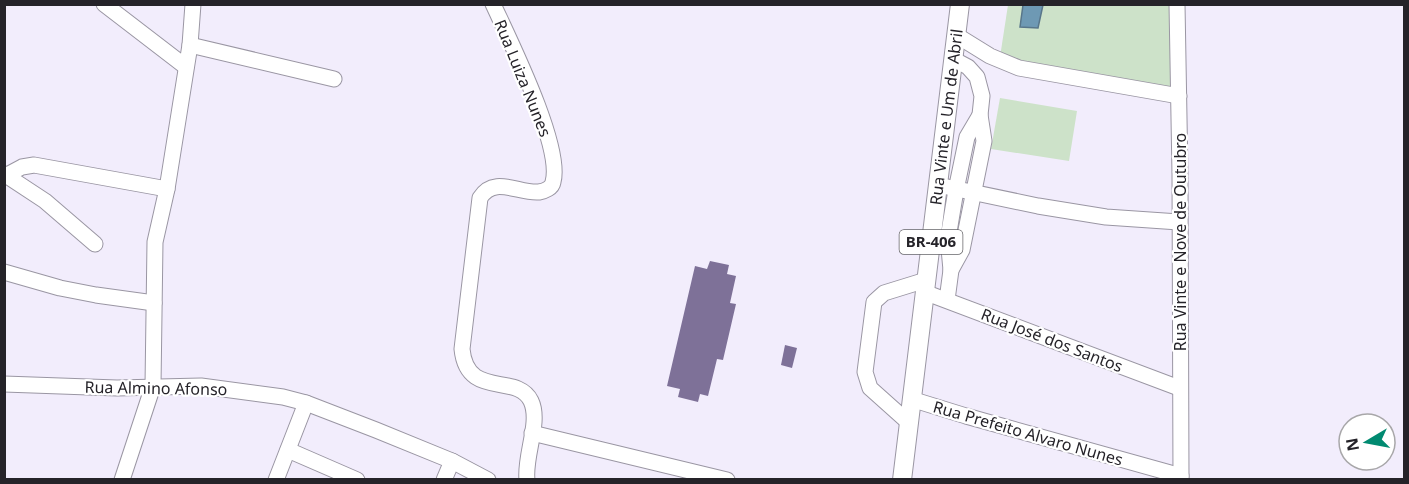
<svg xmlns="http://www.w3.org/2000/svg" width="1409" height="484" viewBox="0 0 1409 484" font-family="'Noto Sans',sans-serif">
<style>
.green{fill:#cde2c9}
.water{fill:#6e99b4;stroke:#58768a;stroke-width:1.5}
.building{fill:#7e7198}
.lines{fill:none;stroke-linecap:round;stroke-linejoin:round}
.minor-casing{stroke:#9a96a3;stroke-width:17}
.major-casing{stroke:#9a96a3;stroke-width:20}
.minor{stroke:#fff;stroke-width:15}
.major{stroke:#fff;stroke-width:18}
.labels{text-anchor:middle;stroke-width:4.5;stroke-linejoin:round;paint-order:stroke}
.shield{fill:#fff;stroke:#666569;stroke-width:1.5}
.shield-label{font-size:15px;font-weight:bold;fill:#252329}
.street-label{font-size:16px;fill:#252329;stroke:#fff}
</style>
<rect width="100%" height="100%" fill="#f2edfc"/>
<g class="green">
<path d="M1008,5H1171L1170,87L1000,57Z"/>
<path d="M1000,98L1077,111L1069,161L991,149Z"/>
</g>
<path class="water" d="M1023,5H1043L1038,28L1020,27Z"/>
<g class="building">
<path d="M710,261L729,265L727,274L736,276L730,303L736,304L723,360L717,359L708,396L700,394L698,402L678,397L680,389L667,386L695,266L707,269Z"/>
<path d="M785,345L797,348L792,368L781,365Z"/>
</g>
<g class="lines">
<g class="minor-casing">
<g id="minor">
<path d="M104,4L186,67"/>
<path d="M493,4C509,39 563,147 553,182C552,188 545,191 539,192C519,194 494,175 480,198L462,349C467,400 517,372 531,401C541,422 524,456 527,480"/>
<path d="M1177,4L1180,175L1181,480"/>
<path d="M956,35L990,56L1019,68L1179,96"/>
<path d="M190,45L334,79"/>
<path d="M4,174L45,201L95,244"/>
<path d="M7,175L22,167L34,165L167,189"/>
<path d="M938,185L1038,206L1106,217L1179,222"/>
<path d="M951,270L962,250L984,141L980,115L982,96L977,77L968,67L953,59"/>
<path d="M4,272L60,288L96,295L154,303"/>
<path d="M924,292L1179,388"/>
<path d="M947,300L951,270L948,238L956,190L967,137L980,115"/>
<path d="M4,384L117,388L201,386L283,397L306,403L376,430L452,461L488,480"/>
<path d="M911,399L966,416L1181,476"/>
<path d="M908,422L870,388L865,372L874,302L884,293L926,280"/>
<path d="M532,433L727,480"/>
<path d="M288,450L357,480"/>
<path d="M122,480L153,386L155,242L167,189L190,45L193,4"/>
<path d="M276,480L306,403"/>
<path d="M444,480L452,461"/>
</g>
</g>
<g class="major-casing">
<path id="major" d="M902,480L960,4"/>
</g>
<use href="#minor" class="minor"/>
<use href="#major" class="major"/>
</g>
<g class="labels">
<rect class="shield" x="899.5" y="230" width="63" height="24" rx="4.5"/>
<g class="shield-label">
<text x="931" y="247">BR-406</text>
</g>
<g class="street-label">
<text transform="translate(523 78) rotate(68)" y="6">Rua Luiza Nunes</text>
<text transform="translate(946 117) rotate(-83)" y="6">Rua Vinte e Um de Abril</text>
<text transform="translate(1180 242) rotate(-90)" y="6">Rua Vinte e Nove de Outubro</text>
<text transform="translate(1052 340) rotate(21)" y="6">Rua José dos Santos</text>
<text transform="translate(156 388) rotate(1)" y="6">Rua Almino Afonso</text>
<text transform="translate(1028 433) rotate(16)" y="6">Rua Prefeito Alvaro Nunes</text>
</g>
</g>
<rect width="1409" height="484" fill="none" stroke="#252329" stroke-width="12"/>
<g transform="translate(1367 442) rotate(260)"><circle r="28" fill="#ffffff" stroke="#a8a7a9" stroke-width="1.5"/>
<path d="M0-4.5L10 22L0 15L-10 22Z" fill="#018a71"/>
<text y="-9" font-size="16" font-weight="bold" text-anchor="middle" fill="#252329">N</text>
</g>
</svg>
